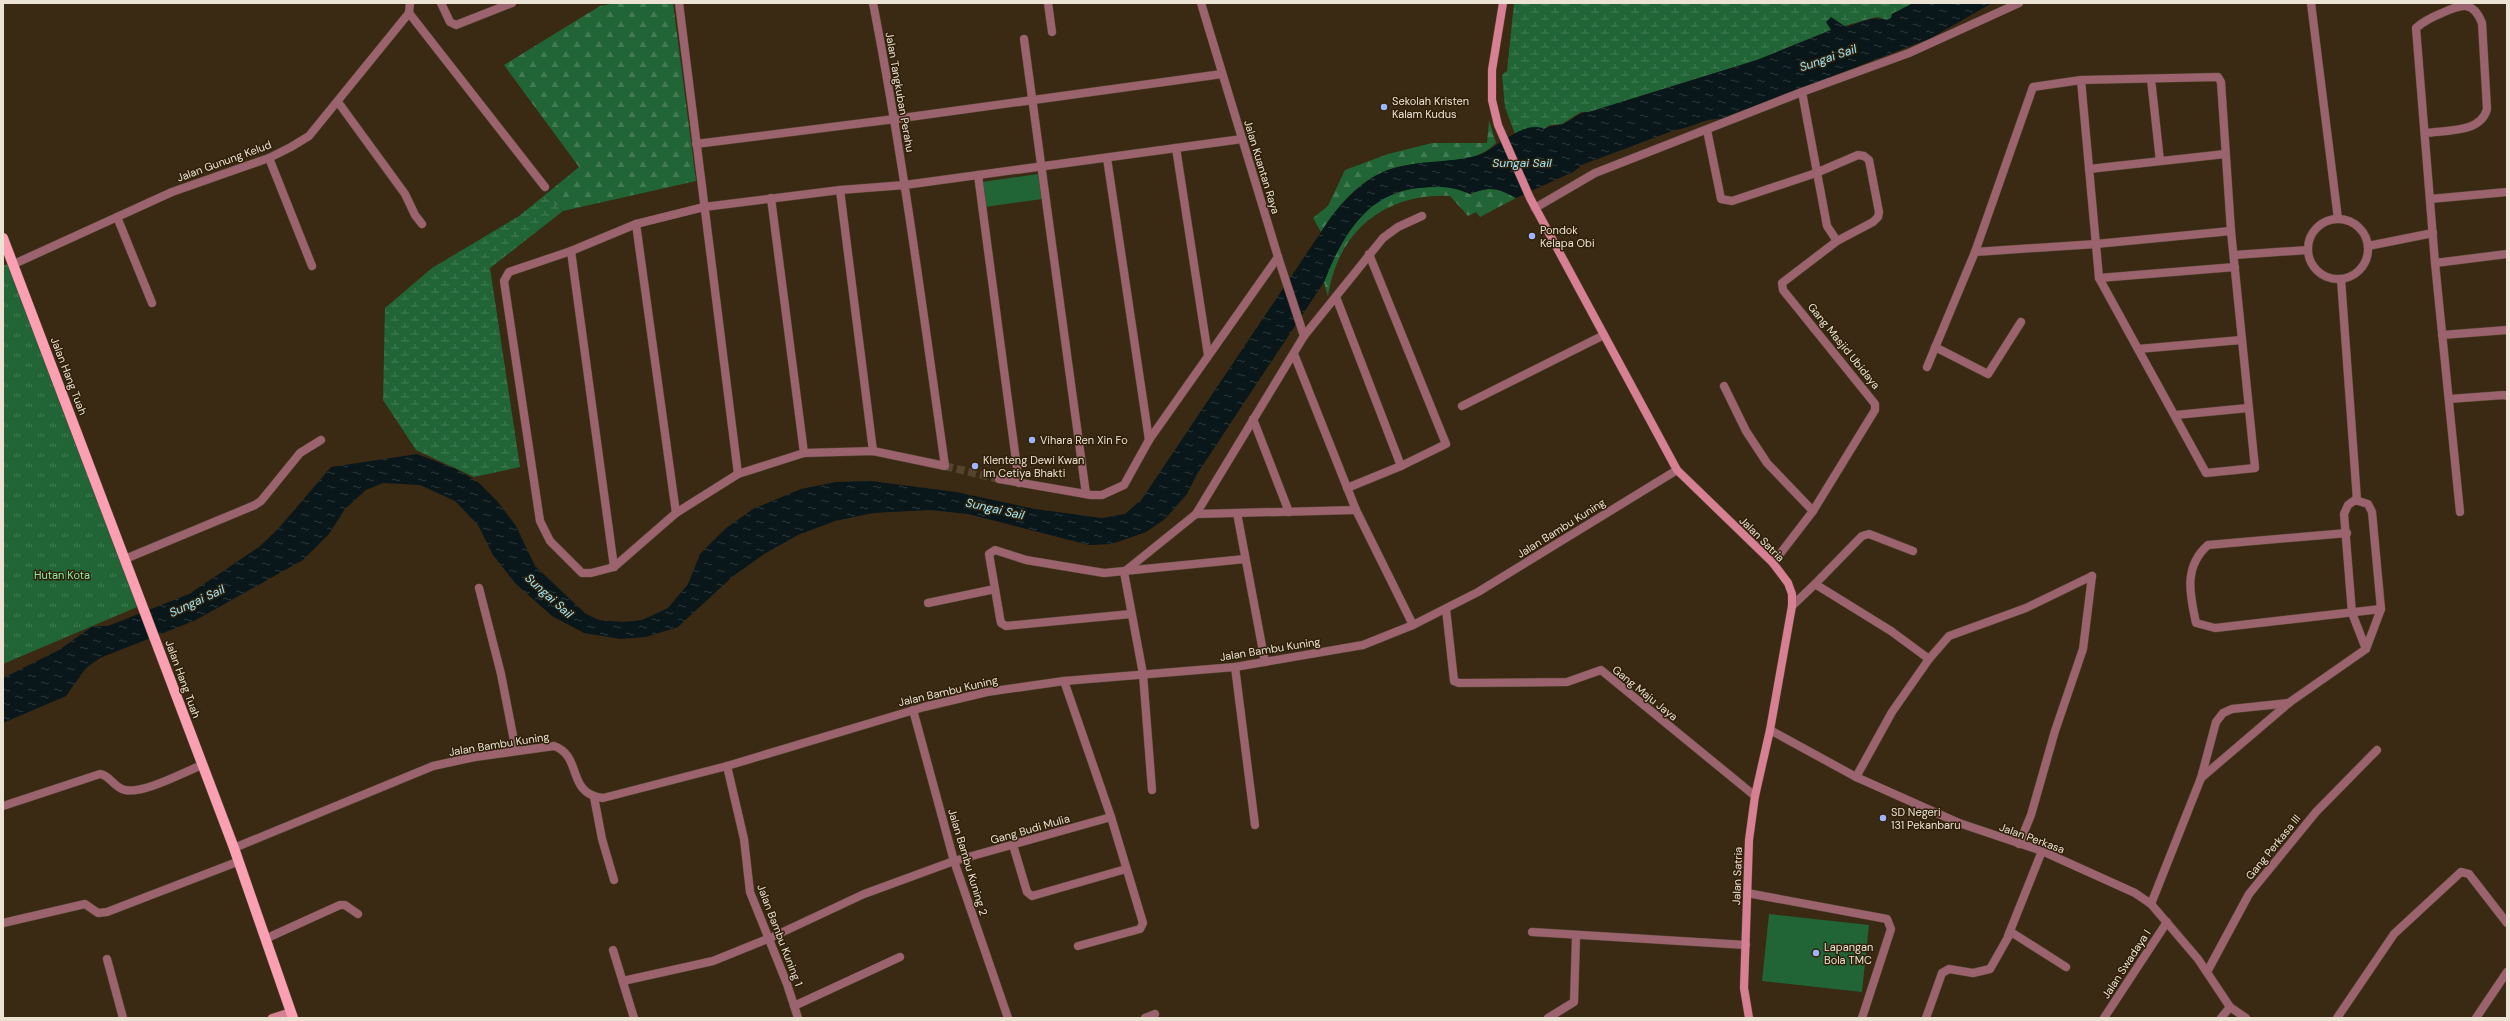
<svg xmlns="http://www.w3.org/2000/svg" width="2510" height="1021" viewBox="0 0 2510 1021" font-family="'DM Sans',sans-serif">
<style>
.grass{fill:#216537}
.forest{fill:url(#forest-firs)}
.wetland{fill:url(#wetland-marsh)}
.park{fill:url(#park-tufts)}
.water{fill:url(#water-ripples)}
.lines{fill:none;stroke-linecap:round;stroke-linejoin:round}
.street-tunnel{stroke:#554530;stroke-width:8;stroke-dasharray:8 4;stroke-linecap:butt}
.street-casing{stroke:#574732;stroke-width:9}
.secondary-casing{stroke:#574732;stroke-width:9}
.primary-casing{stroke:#574732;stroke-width:11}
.street{stroke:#9a636e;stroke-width:8}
.secondary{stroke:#d88093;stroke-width:8}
.primary{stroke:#faa0b2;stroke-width:10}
.poi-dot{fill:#a0b3fd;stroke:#2f2009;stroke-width:1.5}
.labels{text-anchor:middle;stroke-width:3;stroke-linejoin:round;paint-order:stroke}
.street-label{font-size:11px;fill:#ede3d5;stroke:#2f2009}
.poi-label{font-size:11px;fill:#ede3d5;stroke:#2f2009;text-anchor:start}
.park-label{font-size:11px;fill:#8ce8a3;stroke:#2f2009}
.water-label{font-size:12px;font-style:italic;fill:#9de6fc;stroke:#2f2009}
</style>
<defs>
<pattern id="forest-firs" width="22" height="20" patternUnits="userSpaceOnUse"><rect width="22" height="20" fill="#216537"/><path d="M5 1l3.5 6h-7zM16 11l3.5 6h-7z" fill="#427b53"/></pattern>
<pattern id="wetland-marsh" width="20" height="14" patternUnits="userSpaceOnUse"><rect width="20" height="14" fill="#216537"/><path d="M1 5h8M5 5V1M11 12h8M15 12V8" fill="none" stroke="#427b53"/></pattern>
<pattern id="park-tufts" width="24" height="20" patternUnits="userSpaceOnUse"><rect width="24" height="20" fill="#216537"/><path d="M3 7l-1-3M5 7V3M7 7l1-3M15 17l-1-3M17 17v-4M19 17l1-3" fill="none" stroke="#427b53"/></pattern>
<pattern id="water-ripples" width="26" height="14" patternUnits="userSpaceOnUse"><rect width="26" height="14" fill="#09171b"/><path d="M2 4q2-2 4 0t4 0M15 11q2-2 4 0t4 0" fill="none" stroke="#2d393b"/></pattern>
</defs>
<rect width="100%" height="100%" fill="#3a2913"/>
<g class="grass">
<path d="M1038,174L1042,199L985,207L982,182Z"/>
<path d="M1769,914L1869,925L1862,992L1762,981Z"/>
</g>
<g class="forest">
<path d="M616,3H673L696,181L563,211L545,195L579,167L504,65L600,6Z"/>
<path d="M1489,120L1496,143C1491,147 1486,152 1480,154C1460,164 1425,162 1402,166C1365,173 1340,203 1321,232L1313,218L1328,206L1345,170L1388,154L1432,143H1487Z"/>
<path d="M1439,186L1455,187L1470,194C1491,186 1497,188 1516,198L1480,217L1476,212L1468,216L1450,196C1384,193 1337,232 1328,297L1324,282L1334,257L1349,231L1368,209L1380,200L1405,189Z"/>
</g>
<g class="wetland">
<path d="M1514,3H1913L1912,5L1892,14L1891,18L1886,20L1879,17L1872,18L1831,30L1757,60L1589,112H1581L1562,124L1550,125L1544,129H1526L1515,134L1505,107L1502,75L1507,71Z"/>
<path d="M545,195L563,211L490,268L520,467L474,477L416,450L383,400L385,308L432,268L519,216Z"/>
</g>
<path class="park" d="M14,264L137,607L3,664V265Z"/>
<path class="water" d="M1913,3H1992L1931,38L1723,119C1706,117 1692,128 1675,130L1584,164L1573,172L1516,198C1497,188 1491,186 1470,194C1452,186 1438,186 1419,188C1366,193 1342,237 1324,282L1197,474L1187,494L1165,519L1146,532L1112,544L1089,545L968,514L930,510L873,513L835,521L798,535L764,554L732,577L678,627L646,637L621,639L584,633L552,616L516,584L493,555L478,525L455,501L420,485L383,483L366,490L345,509L329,534L303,560L196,620L100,658L86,668L66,696L3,723V678L59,650L93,626H108L189,594L259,547L278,529L331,467L417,454L456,469L478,482L498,502L516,526L535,566L586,614L599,620L623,622L642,620L668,608L688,584L700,554L725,529L753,509L801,489L836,482L871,481L956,492L1035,509L1102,518L1125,514L1142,499L1331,217C1345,199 1361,182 1383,172C1413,159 1448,164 1479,155C1496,149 1524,119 1544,129C1551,125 1556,126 1563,124C1573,120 1578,112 1589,112L1757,60L1831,30L1826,22L1831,17L1846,27C1859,23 1873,15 1887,20L1891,18L1892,14Z"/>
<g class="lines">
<path class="street-tunnel" d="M945,466L999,479"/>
<g class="street-casing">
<g id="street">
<path d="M441,3L450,22L456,25L512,3"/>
<path d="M679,3L738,474"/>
<path d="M873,3C903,157 923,311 945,466L873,451L804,453L738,474L676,513L614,567L591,573H582L550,541L540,521L504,281L509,272L571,251L636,224L704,207L840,190L905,185L1242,139"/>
<path d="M1048,3L1052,32"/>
<path d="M1201,3L1278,257L1304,336"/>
<path d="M2311,3L2338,219"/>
<path d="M409,13L545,187"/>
<path d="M1024,39L1086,494"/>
<path d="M2151,79L2160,161"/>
<path d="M1802,92L1827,226L1837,241"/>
<path d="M338,102L405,194L415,215L422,224"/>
<path d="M1707,130L1721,199L1732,201L1816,173L1858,155L1864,156L1869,160L1879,212L1878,217L1873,222L1837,241L1782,283L1783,290L1875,404V410L1813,511L1773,563"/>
<path d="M2426,133C2447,130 2481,133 2487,109L2482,23C2473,0 2461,4 2442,13C2432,17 2424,21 2416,28L2435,263L2460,512"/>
<path d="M696,144L895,119L1222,74"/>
<path d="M1176,148L1208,355"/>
<path d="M269,158L312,266"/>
<path d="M1107,158L1149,440"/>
<path d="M2089,169L2225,154"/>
<path d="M978,175L1019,483"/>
<path d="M840,190L873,451"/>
<path d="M771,198L804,453"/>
<path d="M2430,199L2507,192"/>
<path d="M1535,208L1595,173L1802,92L1909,53L2019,3"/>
<path d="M117,217L152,303"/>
<circle cx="2338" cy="249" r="30"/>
<path d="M636,224L676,513"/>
<path d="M2368,246L2433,233"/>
<path d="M571,251L614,567"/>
<path d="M1975,252L2096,244L2231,231"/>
<path d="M2234,255L2308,250"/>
<path d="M2435,263L2507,254"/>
<path d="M14,264L172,192L269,158L291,147L309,136L409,13L410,3"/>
<path d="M2099,278L2235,267"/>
<path d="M2341,279L2357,500"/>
<path d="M1336,297L1401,466"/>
<path d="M2442,335L2507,330"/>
<path d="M1935,347L1988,374L2021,322"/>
<path d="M2138,349L2241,340"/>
<path d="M1294,354L1356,510L1413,625"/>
<path d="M1927,367L1975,252L2033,87L2081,80L2218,77L2221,82L2231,231L2255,468L2206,473L2099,278L2081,80"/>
<path d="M1724,386L1746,431L1767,463L1813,511"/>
<path d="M2449,399L2504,395L2507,396"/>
<path d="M1462,406L1604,335"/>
<path d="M2176,415L2248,408"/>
<path d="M1253,419L1289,512"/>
<path d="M999,479L1091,495H1102L1124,485L1149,440L1278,257"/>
<path d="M1347,488L1401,466L1446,444L1369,254"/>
<path d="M1237,513L1265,662"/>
<path d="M1196,514L1356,510"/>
<path d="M2347,533L2208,545C2183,567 2190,595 2196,623L2215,628L2381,609"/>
<path d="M125,559L255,505L261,501L300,453L321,440"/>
<path d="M1124,572L1196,514L1304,336L1383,238L1398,227L1422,216"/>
<path d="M1124,572L1143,674L1152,790"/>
<path d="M1815,584L1862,536L1869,534L1913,551"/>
<path d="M479,588L501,674L516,751"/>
<path d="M928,603L995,589"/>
<path d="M1792,606L1815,584L1891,631L1929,659"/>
<path d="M1446,609L1454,681L1459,683L1567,682L1601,670L1755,796"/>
<path d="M1131,614L1006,626L1001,623L1000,618L989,554L995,550L1026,560L1104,573L1245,559"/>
<path d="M1235,667L1255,825"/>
<path d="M1064,681L1111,817L1143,923L1140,929L1078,946"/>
<path d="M913,710L954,861L1008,1018"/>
<path d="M1770,730L1856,777L1959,823L2042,851L2135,893L2151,904L2198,959L2230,1007L2246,1018"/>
<path d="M727,766L744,839L750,892L787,984L798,1018"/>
<path d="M1856,777L1892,712L1929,659L1949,636L2026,608L2092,576"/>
<path d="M2201,778L2290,702L2366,649L2381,609L2372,512L2368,504L2355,500L2348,505L2344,514L2352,613L2366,649"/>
<path d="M594,797L602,839L614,880"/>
<path d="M3,806L100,774C110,775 114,788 125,790C144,794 184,772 202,765"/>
<path d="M2019,844L2031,815L2055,731L2083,649L2092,576"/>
<path d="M1013,845L1027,892L1032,896L1126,869"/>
<path d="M234,848L433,766L475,757L554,746C583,756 566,794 603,798L727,766L924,707L987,692L1064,681L1235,667L1363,645L1413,625L1478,592L1677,470"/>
<path d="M1747,893L1887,919L1891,929L1862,1018"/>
<path d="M2151,904L2201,778L2216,722L2223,713L2232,709L2289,703"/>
<path d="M3,923L85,904L98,913L107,912L237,862"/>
<path d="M1532,932L1746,945"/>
<path d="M2008,936L2042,851"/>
<path d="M265,939L340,905H345L358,914"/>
<path d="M613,950L634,1018"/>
<path d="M107,959L123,1018"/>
<path d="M2207,972L2249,894L2316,812L2377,750"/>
<path d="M623,981L713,961L770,938L864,894L954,861L1111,817"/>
<path d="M794,1006L900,957"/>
<path d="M1145,1018L1155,1014"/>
<path d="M1548,1018L1574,1002L1576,937"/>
<path d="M1926,1018L1942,973L1949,969L1973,973L1990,969L2011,932L2066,967"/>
<path d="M2104,1018L2167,922"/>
<path d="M2221,1018L2230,1007"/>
<path d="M2337,1018L2394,934L2461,872L2469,874L2507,923"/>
<path d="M2476,1018L2507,972"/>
</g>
</g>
<g class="secondary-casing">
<g id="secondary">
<path d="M1503,3L1492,70V100L1498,125L1530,198L1677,470L1773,563L1788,583L1792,594V606L1770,730L1755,796L1749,840L1744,988L1749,1018"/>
<path d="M272,1018L291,1012"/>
</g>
</g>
<g class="primary-casing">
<path id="primary" d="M3,238L234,848L293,1018"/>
</g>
<use href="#street" class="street"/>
<use href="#secondary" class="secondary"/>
<use href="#primary" class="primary"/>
</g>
<g class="poi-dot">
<circle cx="1384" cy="107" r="4"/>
<circle cx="1532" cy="236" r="4"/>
<circle cx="1032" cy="440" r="4"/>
<circle cx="975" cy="466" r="4"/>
<circle cx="1883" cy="818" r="4"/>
<circle cx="1816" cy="953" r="4"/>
</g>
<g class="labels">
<g class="street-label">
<text transform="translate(900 92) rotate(80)" y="4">Jalan Tangkuban Perahu</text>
<text transform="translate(224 161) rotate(-20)" y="4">Jalan Gunung Kelud</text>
<text transform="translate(1262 167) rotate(73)" y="4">Jalan Kuantan Raya</text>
<text transform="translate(1844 346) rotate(51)" y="4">Gang Masjid Ubidaya</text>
<text transform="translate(69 376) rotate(69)" y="4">Jalan Hang Tuah</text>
<text transform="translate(1561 528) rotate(-32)" y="4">Jalan Bambu Kuning</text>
<text transform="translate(1762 539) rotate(45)" y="4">Jalan Satria</text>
<text transform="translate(1270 649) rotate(-9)" y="4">Jalan Bambu Kuning</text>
<text transform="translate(183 679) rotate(70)" y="4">Jalan Hang Tuah</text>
<text transform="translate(948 691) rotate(-13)" y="4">Jalan Bambu Kuning</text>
<text transform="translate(1645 693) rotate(39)" y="4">Gang Maju Jaya</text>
<text transform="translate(499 744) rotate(-9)" y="4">Jalan Bambu Kuning</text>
<text transform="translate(1030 829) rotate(-16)" y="4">Gang Budi Mulia</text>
<text transform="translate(2032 838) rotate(20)" y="4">Jalan Perkasa</text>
<text transform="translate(2273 847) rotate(-51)" y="4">Gang Perkasa III</text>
<text transform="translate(968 862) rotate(73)" y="4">Jalan Bambu Kuning 2</text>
<text transform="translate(1737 876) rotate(-88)" y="4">Jalan Satria</text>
<text transform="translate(780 935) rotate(69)" y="4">Jalan Bambu Kuning 1</text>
<text transform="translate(2126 964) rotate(-57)" y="4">Jalan Swadaya I</text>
</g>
<g class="poi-label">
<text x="1392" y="105">Sekolah Kristen<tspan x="1392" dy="13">Kalam Kudus</tspan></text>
<text x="1540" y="234">Pondok<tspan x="1540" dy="13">Kelapa Obi</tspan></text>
<text x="1040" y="444">Vihara Ren Xin Fo</text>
<text x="983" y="464">Klenteng Dewi Kwan<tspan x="983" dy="13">Im Cetiya Bhakti</tspan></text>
<text x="1891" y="816">SD Negeri<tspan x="1891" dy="13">131 Pekanbaru</tspan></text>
<text x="1824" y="951">Lapangan<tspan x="1824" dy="13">Bola TMC</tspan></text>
</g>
<g class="park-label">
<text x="62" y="579">Hutan Kota</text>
</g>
<g class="water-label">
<text transform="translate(1828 58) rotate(-19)" y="4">Sungai Sail</text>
<text x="1522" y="167">Sungai Sail</text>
<text transform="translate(995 509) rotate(13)" y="4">Sungai Sail</text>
<text transform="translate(549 596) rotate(42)" y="4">Sungai Sail</text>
<text transform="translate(197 601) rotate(-25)" y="4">Sungai Sail</text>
</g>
</g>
<rect width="2510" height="1021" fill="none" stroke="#ede3d5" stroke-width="8"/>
</svg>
